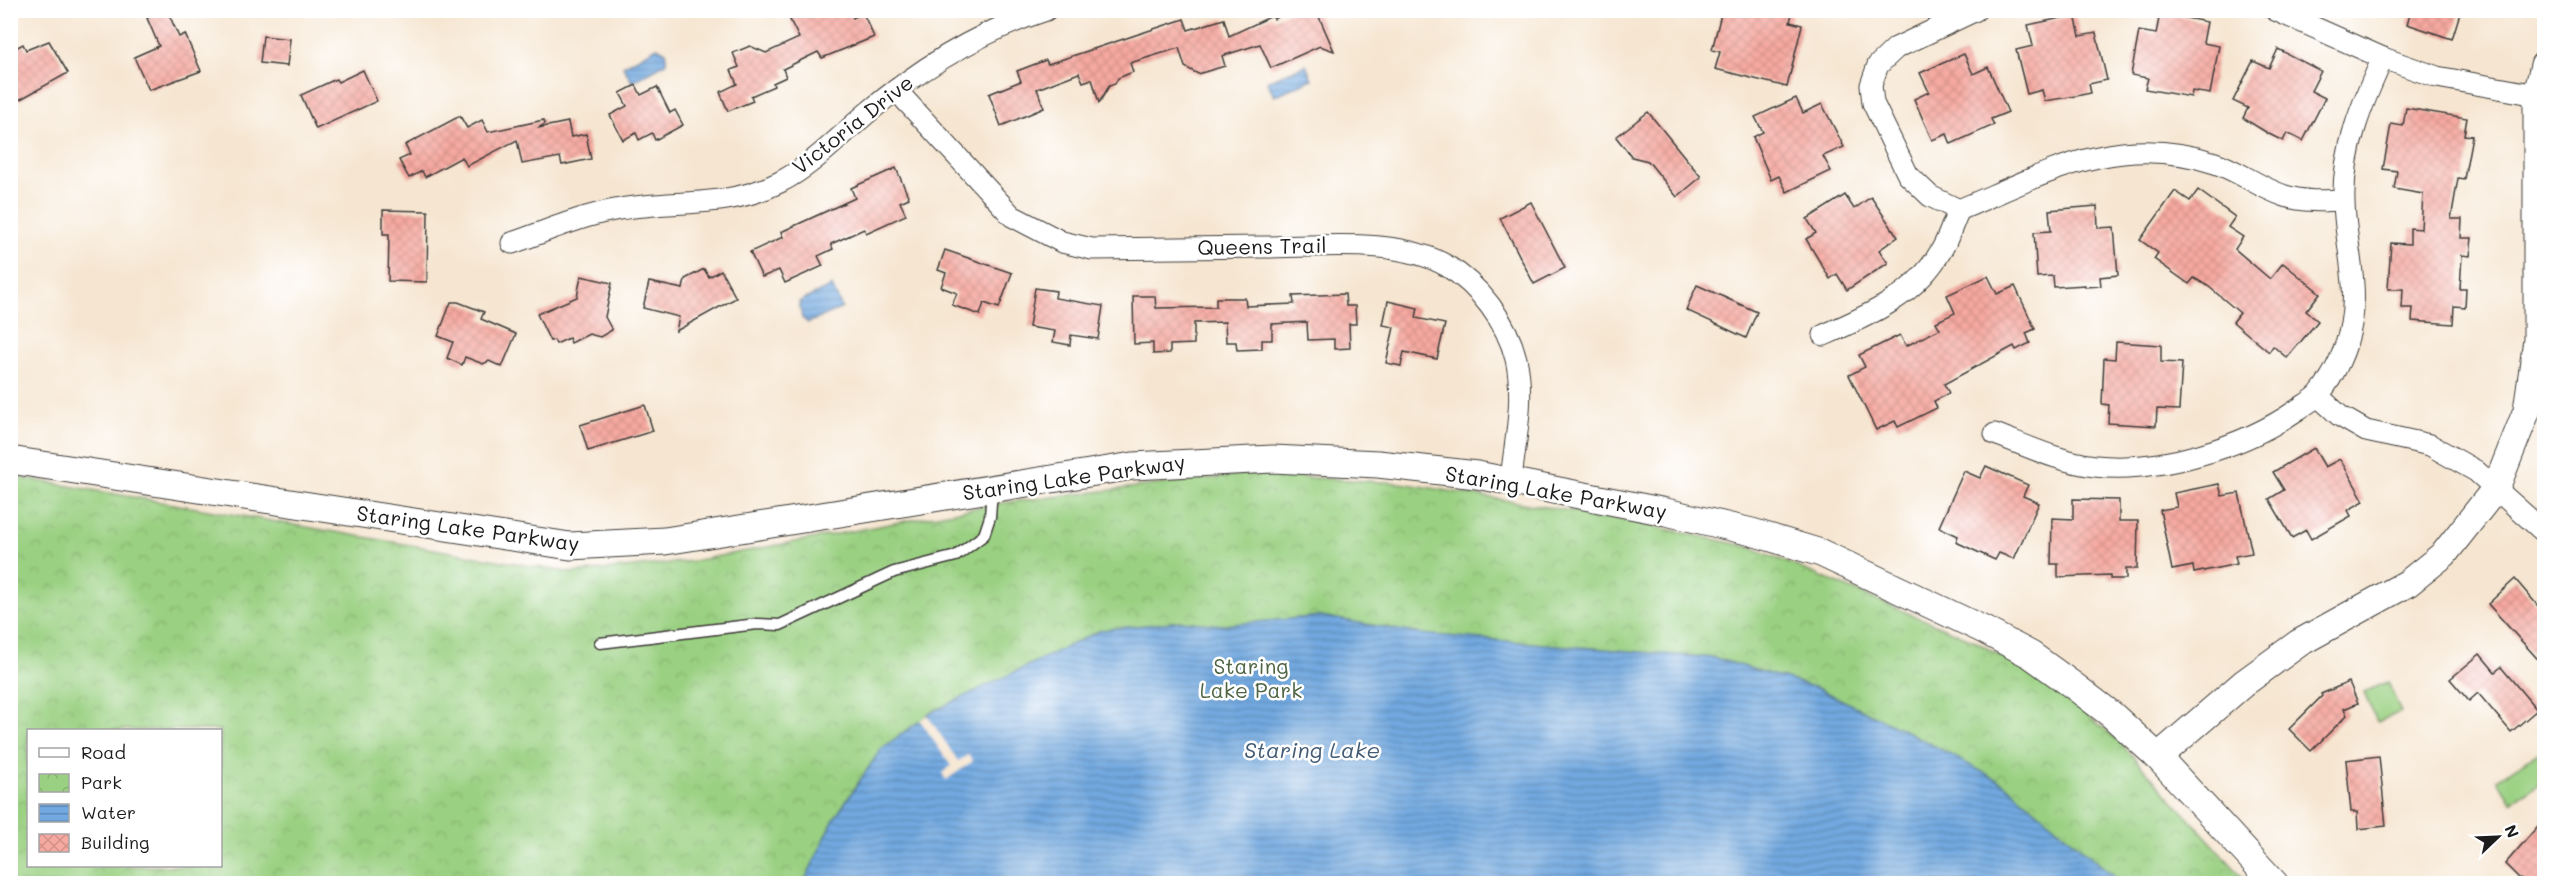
<svg xmlns="http://www.w3.org/2000/svg" width="2555" height="894" viewBox="0 0 2555 894" font-family="Mali,sans-serif">
<style>
.park{fill:url(#park-crowns);stroke:#5b764e;stroke-width:1.5;fill-rule:evenodd}
.garden{fill:#9ad081;stroke:#5b764e;stroke-width:1.5}
.water{fill:url(#water-rules);stroke:#47627e;stroke-width:1.5}
.pier{fill:#f6e6d1}
.building{fill:url(#building-cross-hatch)}
.lines{fill:none;stroke-linecap:round;stroke-linejoin:round}
.service-casing{stroke:#3d3a37;stroke-width:13}
.minor-casing{stroke:#3d3a37;stroke-width:23}
.tertiary-casing{stroke:#3d3a37;stroke-width:29}
.service{stroke:#fff;stroke-width:10}
.minor{stroke:#fff;stroke-width:21}
.tertiary{stroke:#fff;stroke-width:27}
.labels{text-anchor:middle;stroke-width:5;stroke-linejoin:round;paint-order:stroke}
.street-label{font-size:21px;fill:#1c1c1c;stroke:#fff}
.park-label{font-size:21px;fill:#4e6444;stroke:#fff}
.water-label{font-size:22px;font-style:italic;fill:#435b74;stroke:#fff}
</style>
<defs>
<pattern id="park-crowns" width="20" height="18" patternUnits="userSpaceOnUse" patternTransform="scale(1.5)"><rect width="20" height="18" fill="#9ad081"/><path d="M2 6a3 3 0 1 1 6 0M12 15a3 3 0 1 1 6 0" fill="none" stroke="#84b26f"/></pattern>
<pattern id="water-rules" width="6" height="5" patternUnits="userSpaceOnUse" patternTransform="scale(1.5)"><rect width="6" height="5" fill="#72a9e0"/><path d="M0 2.5h6" fill="none" stroke="#5d89b5"/></pattern>
<pattern id="building-cross-hatch" width="8" height="8" patternUnits="userSpaceOnUse" patternTransform="scale(1.5)"><rect width="8" height="8" fill="#f6a9a0"/><path d="M0 0l8 8M0 8l8-8" fill="none" stroke="#d29189"/></pattern>
</defs>
<rect width="100%" height="100%" fill="#fff"/>
<filter id="ink" filterUnits="userSpaceOnUse"><feTurbulence type="fractalNoise" baseFrequency=".0167" numOctaves="2"/><feDisplacementMap in="SourceGraphic" scale="12" xChannelSelector="R" yChannelSelector="G"/><feConvolveMatrix kernelMatrix="1 2 1 2 8 2 1 2 1" color-interpolation-filters="sRGB"/></filter>
<filter id="wash" filterUnits="userSpaceOnUse"><feTurbulence type="fractalNoise" baseFrequency=".008" numOctaves="4" result="noise"/><feDisplacementMap in="SourceGraphic" scale="24" xChannelSelector="R" yChannelSelector="G"/><feGaussianBlur stdDeviation="1.35" result="paint"/><feColorMatrix in="noise" values="0 0 0 0 0 0 0 0 0 0 0 0 0 0 0 0 0 1.4 0 .05"/><feComposite in="paint" operator="in"/></filter>
<g filter="url(#wash)">
<rect width="100%" height="100%" fill="#f6e6d1"/>
<path class="park" d="M1248,474L1401,483L1624,520L1750,547L1975,641L2053,687L2119,741L2248,883L11,884V476L572,573L693,561L1001,503ZM28,730H220V866H28Z"/>
<g class="garden">
<path d="M2388,682L2401,712L2377,722L2364,692Z"/>
<path d="M2543,750L2544,781L2511,802L2497,779Z"/>
</g>
<g class="water">
<path d="M657,47L666,52V63L632,82L623,66Z"/>
<path d="M1306,65L1312,79L1274,96L1267,81Z"/>
<path d="M832,286L842,308L808,323L802,318L799,302Z"/>
<path d="M1321,616L1421,634L1715,658L1817,688L1912,734L2005,784L2122,883L803,884L834,819L881,749L932,712L1101,630L1181,621L1222,625Z"/>
</g>
<path class="pier" d="M927,715L958,761L968,755L973,761L946,780L942,773L951,766L920,720Z"/>
<g id="blocks">
<g class="building">
<path d="M164,10H167L179,37L185,34L201,71L149,90L134,57L159,46L147,18Z"/>
<path d="M811,10H849L853,18L863,13L874,37L822,58L818,52L783,69L786,77L773,83L774,86L751,96L753,101L728,111L720,92L737,84L731,70L739,67L733,53L750,46L766,53L799,38L790,20Z"/>
<path d="M1293,10H1316L1334,51L1320,46L1271,68L1260,44L1222,56L1225,66L1198,74L1185,67L1179,48L1130,63L1133,72L1118,78L1115,84L1109,86L1099,103L1092,79L1083,82L1079,73L1037,89L1044,108L1001,126L989,94L1021,81L1017,71L1046,60L1048,64L1184,19L1188,30L1224,19L1229,36L1272,16L1274,19Z"/>
<path d="M1722,10H1793L1790,22L1802,25L1787,87L1715,69L1720,52L1712,50Z"/>
<path d="M2411,10H2461L2452,39L2407,24Z"/>
<path d="M2160,13L2207,22L2203,43L2219,46L2210,94L2192,91L2191,97L2145,89L2148,78L2131,75L2139,31L2156,34Z"/>
<path d="M2075,15L2080,36L2096,33L2107,80L2089,84L2091,93L2076,96L2045,101L2042,90L2027,94L2016,50L2033,46L2028,25Z"/>
<path d="M263,36L290,39L287,66L260,63Z"/>
<path d="M49,41L68,73L10,105V51L23,44L26,50Z"/>
<path d="M2278,49L2321,71L2311,91L2325,98L2303,141L2287,133L2283,141L2269,134L2243,118L2248,108L2233,101L2253,61L2269,68Z"/>
<path d="M1964,54L1973,74L1988,67L2008,112L1991,119L1994,125L1951,144L1947,134L1932,140L1914,99L1929,92L1920,73Z"/>
<path d="M363,70L377,101L316,129L301,95L336,79L338,82Z"/>
<path d="M636,85L641,95L657,87L670,113L675,110L683,125L655,140L652,133L639,140L636,133L623,140L610,115L627,106L620,93Z"/>
<path d="M1796,98L1803,113L1822,104L1844,147L1823,156L1831,171L1787,192L1779,176L1771,180L1753,137L1763,132L1755,117Z"/>
<path d="M2406,108L2467,118L2464,135L2472,136L2464,179L2458,178L2451,219H2462L2461,238H2472L2470,256L2462,255L2460,289H2466L2465,307L2454,306L2453,324L2412,321L2413,308H2402L2403,289H2388L2391,243L2410,244V228L2421,229L2423,194L2394,189L2397,171L2383,169L2391,124L2403,126Z"/>
<path d="M1648,112L1701,177L1677,197L1648,161L1632,157L1616,137Z"/>
<path d="M460,116L467,128L482,120L488,132L544,120L545,124L538,128L568,122L571,137L586,134L591,159L562,165L560,157L522,164L517,140L467,166L462,157L425,177L422,171L409,178L399,160L410,155L405,145Z"/>
<path d="M896,168L909,198L900,202L906,215L866,233L864,229L831,244L833,249L818,256L823,266L785,283L779,270L762,277L750,252L783,237L781,232L855,198L851,188Z"/>
<path d="M2198,190L2235,217L2228,227L2243,237L2235,249L2270,279L2283,263L2320,293L2306,311L2318,321L2287,358L2273,346L2269,352L2233,322L2240,313L2208,286L2194,278L2189,284L2154,259L2158,253L2140,240L2175,191L2190,201Z"/>
<path d="M1845,195L1854,209L1871,197L1898,237L1879,250L1888,263L1847,290L1837,274L1830,279L1806,239L1816,233L1807,219Z"/>
<path d="M1531,202L1565,268L1534,284L1500,218Z"/>
<path d="M2097,206L2098,228L2114,227L2118,275L2100,277L2101,286L2085,287V285L2054,287L2053,276L2037,277L2034,232L2051,231L2049,210Z"/>
<path d="M383,210L428,211L427,282L388,281L389,234H383Z"/>
<path d="M945,250L1012,273L999,308L984,303L980,315L952,305L957,293L941,287L946,273L938,270Z"/>
<path d="M704,269L709,277L721,270L736,298L676,331L679,317L643,308L649,282L683,289L685,279Z"/>
<path d="M581,276L612,283L605,317L612,330L600,337L589,334L571,343L569,338L556,344L554,340L550,341L537,314L577,297Z"/>
<path d="M1988,276L1997,294L2015,286L2035,329L2026,333L2030,343L2016,350L2014,346L1944,384L1949,393L1934,401L1937,408L1898,427L1895,421L1876,430L1849,375L1865,367L1859,355L1900,335L1906,346L1940,329L1936,322L1955,313L1947,295Z"/>
<path d="M1697,285L1757,312L1746,338L1686,310Z"/>
<path d="M1035,288L1056,291L1055,298L1103,306L1098,339L1071,335L1070,345L1053,342L1055,331L1029,327Z"/>
<path d="M1345,294L1346,306H1355L1356,324H1349L1350,348L1334,349V339L1308,340L1307,322L1272,324V340H1262V349L1237,350L1236,342H1226L1225,322L1194,323V344L1170,345V353L1153,354V343L1134,344L1133,296H1155L1156,308L1216,307V298H1245L1246,306L1294,304L1293,296Z"/>
<path d="M1388,301L1418,308L1416,318L1445,324L1437,359L1404,352L1401,366L1386,363L1394,327L1383,325Z"/>
<path d="M451,302H458L484,312L481,319L516,334L502,367L489,361L483,364L465,357L462,365L447,358L453,342L438,336Z"/>
<path d="M2116,342L2161,345V362L2182,363L2179,410L2157,409L2156,426L2108,423L2109,405L2102,404L2104,358L2115,359Z"/>
<path d="M645,405L653,431L588,451L580,425Z"/>
<path d="M2314,448L2325,467L2340,459L2364,501L2348,510L2351,516L2311,539L2306,530L2292,538L2269,499L2284,490L2273,472Z"/>
<path d="M1986,466L2028,485L2023,496L2039,503L2014,559L1999,553L1995,560L1956,542L1958,536L1939,527L1964,471L1980,478Z"/>
<path d="M2219,484L2222,496L2239,493L2252,553L2235,556L2237,564L2194,573L2193,566L2172,570L2160,510L2177,507L2174,493Z"/>
<path d="M2073,499L2119,500V521H2138L2137,569H2126V579H2110V575L2058,577V564H2051L2052,518L2073,519Z"/>
<path d="M2515,579L2544,613V666L2488,604Z"/>
<path d="M2480,654L2495,672L2501,667L2537,710L2511,732L2478,693L2469,701L2450,679Z"/>
<path d="M2349,682L2358,703L2344,709L2347,715L2311,751L2289,729L2322,696L2321,694Z"/>
<path d="M2379,756L2386,826L2358,829L2357,812H2351L2346,760Z"/>
<path d="M2544,819V884H2525L2505,864Z"/>
</g>
</g>
</g>
<g filter="url(#ink)">
<use href="#blocks" fill-opacity="0" stroke="#3d3a37" stroke-width="1.5"/>
<g class="lines">
<g class="service-casing">
<path id="service" d="M600,643L757,624L780,625L894,572L956,556L984,535L990,517L992,489"/>
</g>
<g class="minor-casing">
<g id="minor">
<path d="M1976,10L1896,48L1878,65L1871,85L1873,103L1908,175L1930,196L1959,210C2047,173 2117,131 2215,163C2239,171 2260,188 2285,196C2303,202 2324,201 2343,200"/>
<path d="M2275,10L2383,58L2437,77L2537,95"/>
<path d="M896,90L1012,216L1062,242L1092,249C1149,248 1207,248 1264,247C1319,247 1398,237 1447,266C1479,285 1507,322 1516,359C1525,398 1515,441 1511,480"/>
<path d="M512,243C547,231 583,215 620,209C677,199 727,209 780,182C813,165 839,137 866,114C920,68 978,32 1046,10"/>
<path d="M1824,335C1870,315 1917,295 1942,249C1949,237 1953,222 1959,210"/>
<path d="M2318,396L2340,416L2366,431L2430,445L2476,471L2544,532"/>
<path d="M1995,434C2027,446 2060,462 2095,466C2160,473 2244,447 2297,410C2304,405 2314,400 2319,394C2335,375 2347,348 2351,324C2359,284 2345,242 2344,202C2342,151 2362,103 2383,58"/>
</g>
</g>
<g class="tertiary-casing">
<g id="tertiary">
<path d="M10,460L570,546L665,541L1133,466L1273,459L1378,464L1477,475L1666,512L1752,532L1821,553L1982,629L2031,655L2074,686L2112,715L2158,757L2275,884"/>
<path d="M2158,757L2244,683L2299,643L2408,583L2444,554L2496,488L2527,410L2537,340V95L2544,65"/>
</g>
</g>
<use href="#service" class="service"/>
<use href="#minor" class="minor"/>
<use href="#tertiary" class="tertiary"/>
</g>
</g>
<g class="labels">
<g class="street-label">
<text transform="translate(853 125) rotate(-38)" y="7">Victoria Drive</text>
<text transform="translate(1262 247) rotate(-1)" y="7">Queens Trail</text>
<text transform="translate(1074 478) rotate(-8)" y="7">Staring Lake Parkway</text>
<text transform="translate(1556 493) rotate(10)" y="7">Staring Lake Parkway</text>
<text transform="translate(468 529) rotate(8)" y="7">Staring Lake Parkway</text>
</g>
<g class="park-label">
<text x="1251" y="674">Staring<tspan x="1251" dy="24">Lake Park</tspan></text>
</g>
<g class="water-label">
<text x="1312" y="758">Staring Lake</text>
</g>
</g>
<rect width="2555" height="894" fill="none" stroke="#fff" stroke-width="36"/>
<rect x="27" y="729" width="195" height="138" fill="#ffffff" stroke="#a4a4a4" stroke-width="1.5"/>
<rect x="39" y="748" width="30" height="9" fill="#ffffff" stroke="#a4a4a4" stroke-width="1.5"/>
<text x="81" y="759" font-size="18" fill="#1c1c1c">Road</text>
<rect x="39" y="774" width="30" height="18" fill="url(#park-crowns)" stroke="#a4a4a4" stroke-width="1.5"/>
<text x="81" y="789" font-size="18" fill="#1c1c1c">Park</text>
<rect x="39" y="804" width="30" height="18" fill="url(#water-rules)" stroke="#a4a4a4" stroke-width="1.5"/>
<text x="81" y="819" font-size="18" fill="#1c1c1c">Water</text>
<rect x="39" y="834" width="30" height="18" fill="url(#building-cross-hatch)" stroke="#a4a4a4" stroke-width="1.5"/>
<text x="81" y="849" font-size="18" fill="#1c1c1c">Building</text>
<g transform="translate(2498 837) rotate(67)" stroke="#ffffff" stroke-width="4.5" paint-order="stroke">
<path d="M0-4.5L10 22L0 15L-10 22Z" fill="#1c1c1c"/>
<text y="-9" font-size="16" font-weight="bold" text-anchor="middle" fill="#1c1c1c">N</text>
</g>
</svg>
